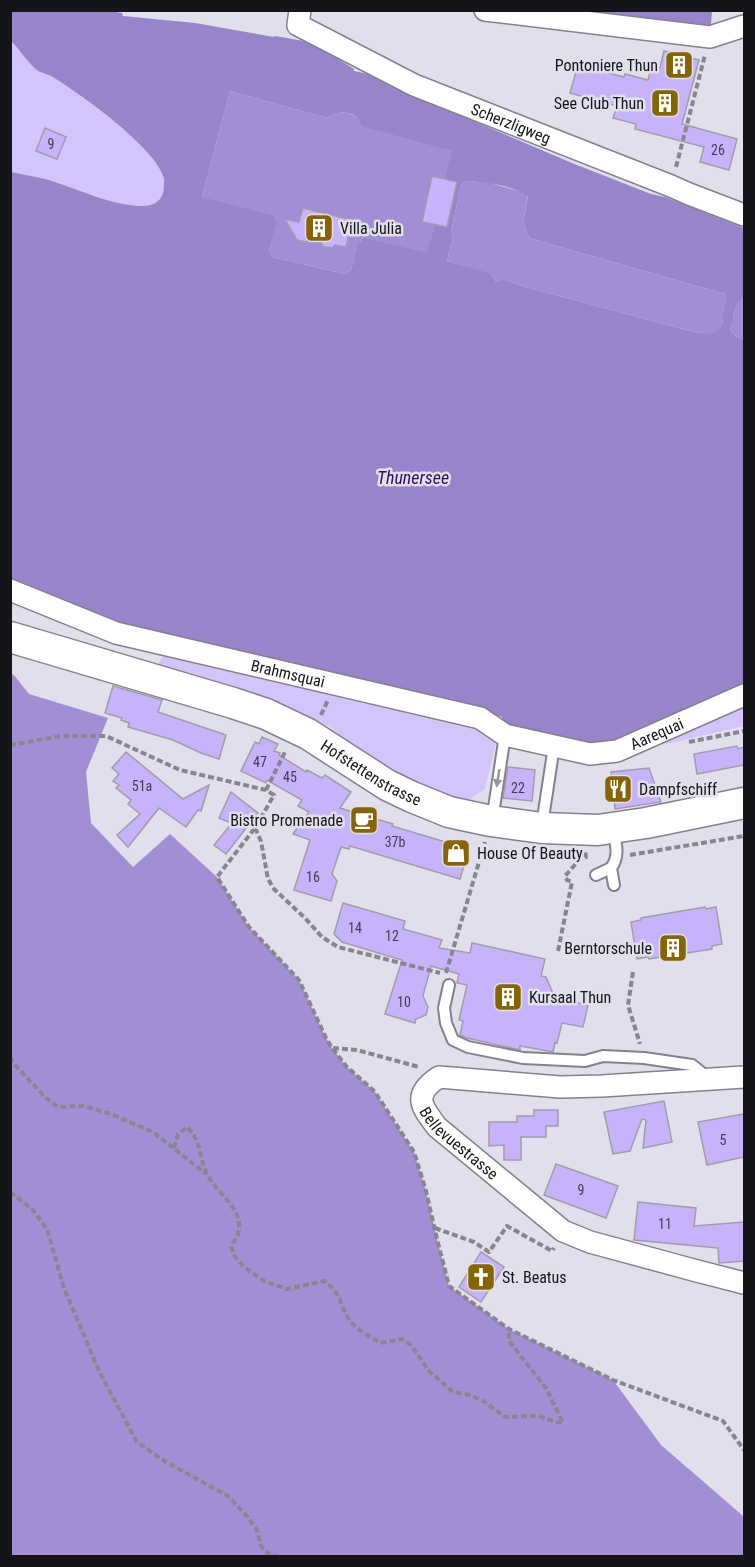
<svg xmlns="http://www.w3.org/2000/svg" width="755" height="1567" viewBox="0 0 755 1567" font-family="'Roboto Condensed',sans-serif">
<style>
.green{fill:#d3c5fb}
.forest{fill:#a28ed5}
.water{fill:#9884cb;fill-rule:evenodd}
.building{fill:#c7b3fc;stroke:#a09da9;stroke-width:1.5}
.lines{fill:none;stroke-linecap:round;stroke-linejoin:round}
.lane-casing{stroke:#83818c;stroke-width:14}
.street-casing{stroke:#83818c;stroke-width:24}
.secondary-casing{stroke:#83818c;stroke-width:33}
.path{stroke:#87858d;stroke-width:4;stroke-dasharray:6 3;stroke-linecap:butt}
.lane{stroke:#fff;stroke-width:10}
.street{stroke:#fff;stroke-width:21}
.secondary{stroke:#fff;stroke-width:30}
.oneway{fill:#969597}
.labels{text-anchor:middle;stroke-width:5;stroke-linejoin:round;paint-order:stroke}
.number-label{font-size:14px;fill:#423c51}
.poi-label{font-size:16px;fill:#151418;stroke:#e1dfeb;text-anchor:start}
.street-label{font-size:16px;fill:#151418;stroke:#e1dfeb}
.water-label{font-size:18px;font-style:italic;fill:#320d61;stroke:#e1dfeb}
</style>
<rect width="100%" height="100%" fill="#e1dfeb"/>
<g class="green">
<path d="M10,41C19,49 29,64 38,71C42,73 47,74 51,76C78,92 158,149 164,179C164,183 164,189 163,193C159,206 150,206 138,206C110,204 82,191 55,182C41,177 25,175 11,172Z"/>
<path d="M164,652L344,699L477,730L496,742L485,789L466,802L422,789L368,760L329,726L204,678L157,668Z"/>
<path d="M744,704V726L666,744L664,736Z"/>
</g>
<g class="forest">
<path d="M230,91L327,118C337,110 351,111 360,120L452,151L457,182L447,227L427,254L363,237L361,243H358L351,270L345,274L272,257L269,251L276,221L202,197Z"/>
<path d="M465,181L486,182L523,192L528,195L523,222L529,238L725,294L726,302L721,319L723,321C719,337 706,334 694,332L522,286L502,279L496,282L491,274L447,261L453,237L451,232L461,185Z"/>
<path d="M744,299V339L737,337L730,330L734,318L733,317C735,310 737,302 744,299Z"/>
<path d="M11,674L14,675L29,694L108,718L86,772L91,823L133,867L170,834L217,877L249,927L299,980L326,1038L332,1048L347,1067L375,1092L414,1152L426,1191L437,1239L449,1286L509,1329L613,1380L661,1445L742,1515L744,1519V1556H11Z"/>
</g>
<g class="water">
<path d="M103,10L122,13L123,16L195,23L274,37L275,36L304,41L317,46L354,69V71L368,74L406,92L572,163L651,194L665,197L744,228V299C737,302 735,310 733,317L734,318L730,330L737,337L744,339V688L599,749L500,726L502,717L162,638L11,585V172C25,175 41,177 55,182C82,191 110,204 138,206C150,206 159,205 163,193C164,189 164,183 164,179C158,149 78,92 51,76C47,74 42,73 38,71C29,64 19,49 11,41V11ZM230,91L327,118C338,109 358,111 362,126L452,151L445,179L457,182L447,227L435,225L427,253L363,237L361,243L358,242L351,270L345,274L272,257L269,251L277,221L274,220L275,216L202,197ZM465,181C486,182 510,185 528,196L523,222L529,238L725,294L726,301L721,319L723,321C719,336 706,334 694,332L522,286L502,279L496,282L491,274L486,272L447,261L453,237L451,232L461,185Z"/>
<path d="M744,10L712,11L711,25L659,22L549,11Z"/>
</g>
<g class="building">
<path d="M664,51L699,60L682,124L737,139L729,170L700,162L704,147L635,129L636,124L613,118L617,106L570,93L578,65L624,77L625,74L648,80L651,69L659,71Z"/>
<path d="M45,128L66,137L57,159L36,151Z"/>
<path d="M432,176L457,182L447,227L422,222Z"/>
<path d="M303,208L352,220L346,247L335,245L332,248L323,246L316,232L306,242L297,240L285,219L299,222Z"/>
<path d="M113,686L162,700L158,712L226,735L219,759L201,753L173,740L128,727L129,723L121,720L122,718L105,713Z"/>
<path d="M262,737L278,744L274,751L280,753L279,755L306,772L307,770L322,778L325,775L351,792L340,808L393,824L392,826L469,849L460,879L350,846L349,849L341,847L332,874L337,881L331,901L294,890L310,840L293,834L309,812L298,806L302,800L267,780L266,783L241,771L255,742L259,744Z"/>
<path d="M737,746L738,749L744,747V765L697,774L694,754Z"/>
<path d="M126,752L183,799L209,785L201,811L198,810L186,827L159,808L128,847L117,835L140,814L128,804L131,800L116,788L119,785L113,781L119,774L112,768Z"/>
<path d="M508,767L535,770L532,801L503,798Z"/>
<path d="M649,768L661,802L615,809L611,772Z"/>
<path d="M231,792L258,813L226,854L214,845L232,823L219,818Z"/>
<path d="M343,903L405,921L403,929L442,940L439,948L470,953L472,943L545,959L541,976L546,977L555,998L588,1005L583,1027L562,1023L557,1043L555,1042L553,1052L520,1046V1050L467,1038L460,1035L463,1021L459,1020L467,985L457,983L459,974L431,966L423,996L428,1007L426,1015L416,1019L415,1023L385,1014L402,960L342,942L334,934Z"/>
<path d="M705,907L706,909L716,907L722,944L712,946V949L649,959L648,957L637,959L631,922L641,920V918Z"/>
<path d="M664,1101L672,1142L643,1148L646,1120L642,1119L630,1151L613,1154L604,1112Z"/>
<path d="M534,1110H558V1126H546V1137H521V1160H504V1145L489,1146V1122H517V1116H534Z"/>
<path d="M744,1114V1157L707,1165L698,1122Z"/>
<path d="M556,1164L618,1186L606,1218L544,1195Z"/>
<path d="M638,1202L696,1208L694,1226L744,1222V1261L719,1263L718,1248L634,1240Z"/>
<path d="M481,1252L504,1267L481,1302L459,1287Z"/>
</g>
<g class="lines">
<g class="lane-casing">
<g id="lane">
<path d="M492,821L505,735"/>
<path d="M542,825L554,746"/>
<path d="M613,830C616,844 620,856 611,868L614,885"/>
<path d="M596,875L611,868"/>
<path d="M449,985L444,1008L446,1023L453,1040L468,1047L523,1058L585,1061L603,1056L644,1058L692,1065L707,1077"/>
</g>
</g>
<g class="street-casing">
<g id="street">
<path id="s1" d="M300,10L298,25L414,85L671,186L689,194L744,215"/>
<path d="M485,10L710,37L744,26"/>
<path id="s2" d="M10,590L116,633L480,718L505,735L590,754L617,751L744,695"/>
<path id="s3" d="M744,1077L602,1086L560,1087L439,1077C412,1095 421,1106 437,1127L563,1231L590,1242L697,1271L744,1283"/>
</g>
</g>
<g class="secondary-casing">
<g id="secondary">
<path id="s4" d="M10,637L233,703L266,714L308,734L387,785L412,797L449,812L491,821L542,828L598,830L646,823L744,803"/>
</g>
</g>
<g class="path">
<path d="M676,167L705,55"/>
<path d="M321,715L328,700"/>
<path d="M689,742L744,731"/>
<path d="M10,745L62,736H106L180,770L266,790L274,795L255,828L217,877L249,927L299,980L326,1038L332,1048L347,1067L375,1092L414,1152L426,1191L437,1239L449,1286L509,1329L613,1380L723,1421L744,1450"/>
<path d="M266,790L286,750"/>
<path d="M255,828L261,841L268,879L274,889L305,918L322,937L338,947L440,973"/>
<path d="M630,855L744,836"/>
<path d="M558,951L572,882L567,880L565,876L580,859L586,857L585,851"/>
<path d="M633,972L628,1005L640,1044"/>
<path d="M446,973L485,842"/>
<path d="M333,1048L357,1050L419,1067"/>
<path d="M10,1057L17,1067L46,1098L58,1107L84,1106L111,1114L153,1132L206,1174"/>
<path d="M174,1148L178,1134L187,1127C203,1144 198,1156 207,1174C215,1191 238,1205 239,1224C240,1233 236,1239 231,1246L234,1255L244,1267L264,1281L287,1289L324,1281C341,1293 338,1300 347,1316C353,1328 369,1336 380,1343L402,1339L411,1345L429,1371L453,1392L470,1395L485,1402L505,1417L539,1416L556,1422L563,1423L546,1388L509,1341V1330"/>
<path d="M10,1192L33,1210L47,1229L64,1288L99,1371L137,1442L166,1462L228,1496L246,1515L257,1530L261,1546L270,1555L276,1556"/>
<path d="M435,1228L474,1242L489,1252L507,1226L552,1251L554,1248"/>
</g>
<use href="#lane" class="lane"/>
<use href="#street" class="street"/>
<use href="#secondary" class="secondary"/>
</g>
<defs><path id="oneway-solid" d="M-6-.8H1V-3.2L6.5 0L1 3.2V.8H-6Z" transform="scale(1.5)"/></defs>
<use class="oneway" href="#oneway-solid" transform="translate(498 778) rotate(99)"/>
<defs>
<g id="building-square" transform="scale(1.5)"><rect x="-9" y="-9" width="18" height="18" rx="4" fill="#866500" stroke="#e1dfeb"/><path d="M-4-6H4V6H1V3H-1V6H-4ZM-2.5-4.3h1.7v1.8h-1.7ZM.8-4.3h1.7v1.8H.8ZM-2.5-1h1.7V.8h-1.7ZM.8-1h1.7V.8H.8Z" fill="#fff"/></g>
<g id="restaurant-square" transform="scale(1.5)"><rect x="-9" y="-9" width="18" height="18" rx="4" fill="#866500" stroke="#e1dfeb"/><path d="M-5-6h1v4h1v-4h1v4h1v-4h1v5L-1.5 .5V6h-2V.5L-5-1ZM5-6V6H3V1.5H1.5Q1.5-4 5-6Z" fill="#fff"/></g>
<g id="cafe-square" transform="scale(1.5)"><rect x="-9" y="-9" width="18" height="18" rx="4" fill="#866500" stroke="#e1dfeb"/><path d="M-5.5-4.5H6V0H3Q3 3.5 0 3.5H-2.5Q-5.5 3.5-5.5 0ZM3-3.2v2h1.7v-2ZM-6 4.5H4V6H-6Z" fill="#fff"/></g>
<g id="shop-square" transform="scale(1.5)"><rect x="-9" y="-9" width="18" height="18" rx="4" fill="#866500" stroke="#e1dfeb"/><path d="M-5-2.5h2.3a2.7 3.5 0 0 1 5.4 0H5L5.5 6h-11ZM-1.5-2.5h3a1.5 2.3 0 0 0-3 0Z" fill="#fff"/></g>
<g id="church-square" transform="scale(1.5)"><rect x="-9" y="-9" width="18" height="18" rx="4" fill="#866500" stroke="#e1dfeb"/><path d="M-1.2-6h2.4v3.5h3.3v2.4h-3.3V6h-2.4V-.1h-3.3v-2.4h3.3Z" fill="#fff"/></g>
</defs>
<g fill-rule="evenodd">
<use href="#building-square" x="679" y="65"/>
<use href="#building-square" x="665" y="103"/>
<use href="#building-square" x="319" y="228"/>
<use href="#restaurant-square" x="618" y="789"/>
<use href="#cafe-square" x="364" y="820"/>
<use href="#shop-square" x="456" y="853"/>
<use href="#building-square" x="673" y="948"/>
<use href="#building-square" x="508" y="997"/>
<use href="#church-square" x="481" y="1277"/>
</g>
<g class="labels">
<g class="number-label">
<text x="51" y="149">9</text>
<text x="718" y="155">26</text>
<text x="260" y="767">47</text>
<text x="290" y="782">45</text>
<text x="142" y="791">51a</text>
<text x="518" y="793">22</text>
<text x="395" y="847">37b</text>
<text x="313" y="882">16</text>
<text x="355" y="933">14</text>
<text x="392" y="941">12</text>
<text x="404" y="1007">10</text>
<text x="723" y="1145">5</text>
<text x="581" y="1195">9</text>
<text x="665" y="1229">11</text>
</g>
<g class="poi-label">
<text x="658" y="71" text-anchor="end">Pontoniere Thun</text>
<text x="644" y="109" text-anchor="end">See Club Thun</text>
<text x="340" y="234">Villa Julia</text>
<text x="639" y="795">Dampfschiff</text>
<text x="343" y="826" text-anchor="end">Bistro Promenade</text>
<text x="477" y="859">House Of Beauty</text>
<text x="652" y="954" text-anchor="end">Berntorschule</text>
<text x="529" y="1003">Kursaal Thun</text>
<text x="502" y="1283">St. Beatus</text>
</g>
<g class="street-label">
<text dy="6" stroke="none"><textPath href="#s1" startOffset="250">Scherzligweg</textPath></text>
<text dy="6" stroke="none"><textPath href="#s2" startOffset="291">Brahmsquai</textPath></text>
<text dy="6" stroke="none"><textPath href="#s2" startOffset="676">Aarequai</textPath></text>
<text dy="6" stroke="none"><textPath href="#s4" startOffset="388">Hofstettenstrasse</textPath></text>
<text dy="6" stroke="none"><textPath href="#s3" startOffset="394">Bellevuestrasse</textPath></text>
</g>
<g class="water-label">
<text x="413" y="484">Thunersee</text>
</g>
</g>
<rect width="755" height="1567" fill="none" stroke="#151418" stroke-width="24"/>
</svg>
